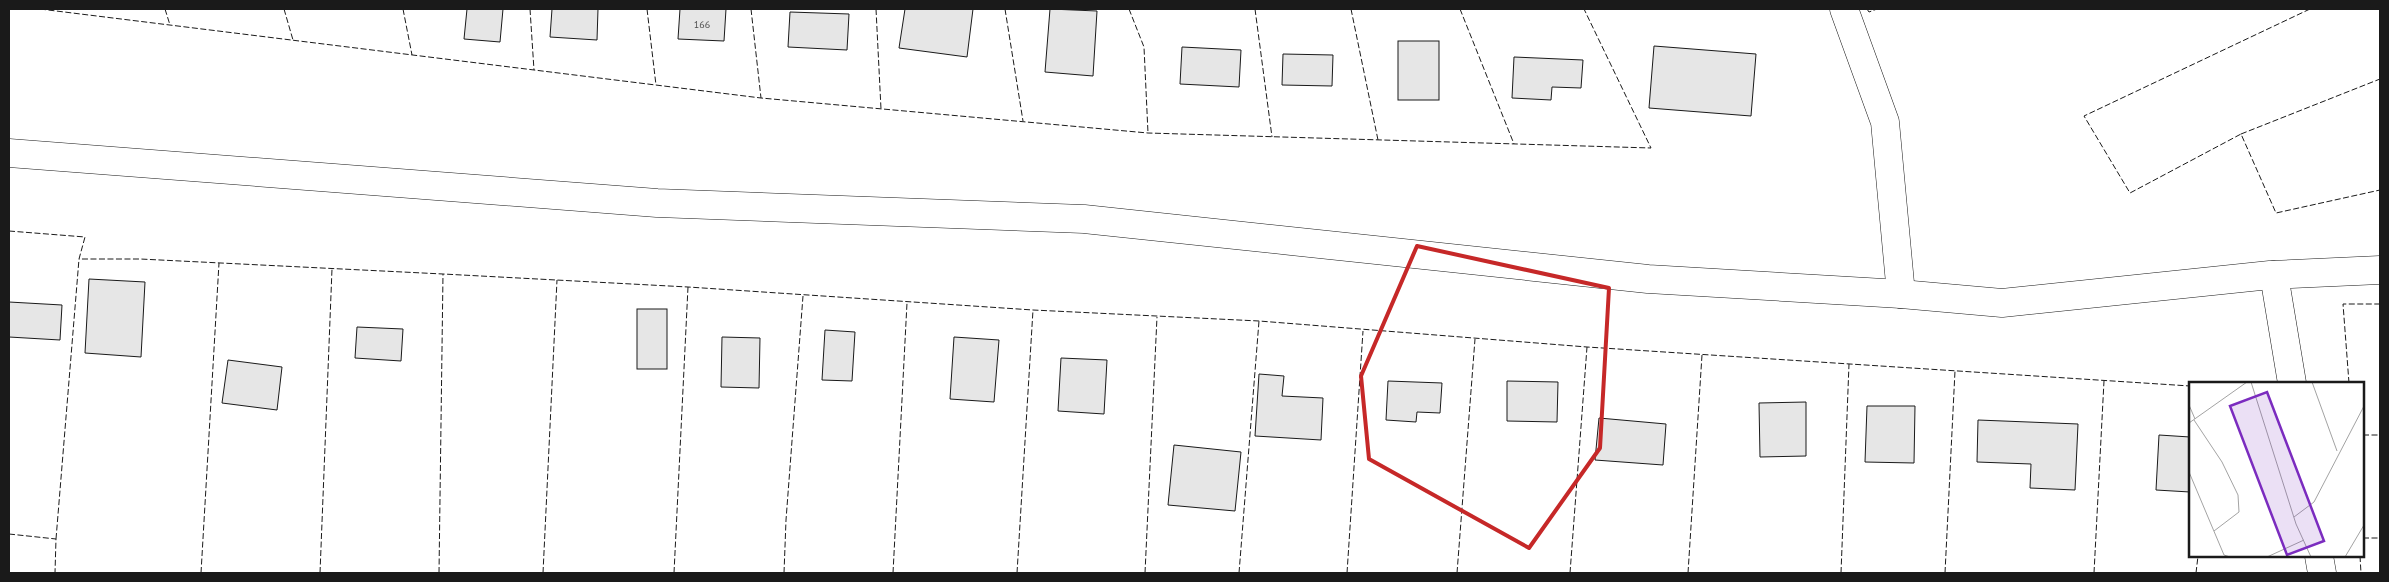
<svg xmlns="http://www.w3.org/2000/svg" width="2389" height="582" viewBox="0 0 2389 582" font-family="'PT Sans',sans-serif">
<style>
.building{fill:#e6e6e6;stroke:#1a1a1a}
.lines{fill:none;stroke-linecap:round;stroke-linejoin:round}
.minor-casing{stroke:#1a1a1a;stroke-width:29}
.minor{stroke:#fff;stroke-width:28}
.fence{stroke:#1a1a1a;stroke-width:1;stroke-dasharray:6 2.5;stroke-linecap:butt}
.marked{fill:none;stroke:#c62828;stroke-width:4;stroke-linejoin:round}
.labels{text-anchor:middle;stroke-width:4;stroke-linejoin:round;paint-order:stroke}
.number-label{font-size:10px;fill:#4d4d4d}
.inset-road{fill:none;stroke:#a3a3a3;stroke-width:1}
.view{fill:#7b2cbf;fill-opacity:0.15;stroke:#7b2cbf;stroke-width:2.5}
.inset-edge{fill:none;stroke:#1a1a1a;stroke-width:2.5}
</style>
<rect width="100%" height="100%" fill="#fff"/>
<g class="building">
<path d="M467,9H503L500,42L464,39Z"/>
<path d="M552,9H598L597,40L550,37Z"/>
<path d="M680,9H726L724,41L678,39Z"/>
<path d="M905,9H973L967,57L899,48Z"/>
<path d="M1050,9L1097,11L1093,76L1045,72Z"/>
<path d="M790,12L849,14L847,50L788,47Z"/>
<rect x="1398" y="41" width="41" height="59"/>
<path d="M1654,46L1756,54L1751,116L1649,108Z"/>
<path d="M1182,47L1241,50L1239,87L1180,84Z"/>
<path d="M1283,54L1333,55L1332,86L1282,85Z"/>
<path d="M1514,57L1583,60L1581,88L1552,87L1551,100L1512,98Z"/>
<path d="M89,279L145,282L141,357L85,353Z"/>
<path d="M9,302L62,305L60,340L9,337Z"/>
<rect x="637" y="309" width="30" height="60"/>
<path d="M357,327L403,329L401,361L355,358Z"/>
<path d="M825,330L855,332L852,381L822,380Z"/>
<path d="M722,337L760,338L759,388L721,387Z"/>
<path d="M954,337L999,340L994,402L950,399Z"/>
<path d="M1061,358L1107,360L1104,414L1058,411Z"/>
<path d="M228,360L282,367L277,410L222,403Z"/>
<path d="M1259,374L1284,376L1282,396L1323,398L1321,440L1255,436Z"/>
<path d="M1388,381L1442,383L1440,413L1417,412L1416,422L1386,420Z"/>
<path d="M1507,381L1558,382L1557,422L1507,421Z"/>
<path d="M1806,402V456L1760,457L1759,403Z"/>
<path d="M1867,406H1915L1914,463L1865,462Z"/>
<path d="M1599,418L1666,424L1663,465L1595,460Z"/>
<path d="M1978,420L2078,424L2075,490L2030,488L2031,464L1977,462Z"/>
<path d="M2159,435L2190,437V492L2156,490Z"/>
<path d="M1174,445L1241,452L1235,511L1168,505Z"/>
</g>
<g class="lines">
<g class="minor-casing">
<g id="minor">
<path d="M1844,9L1885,122L1901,294"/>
<path d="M9,153L657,203L1084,219L1648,279L1901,294L2002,303L2270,275L2380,270"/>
<path d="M2274,275L2292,383"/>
<path d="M2319,556L2322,573"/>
</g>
</g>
<use href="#minor" class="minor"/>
<g class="fence">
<path d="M40,9L761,98L1148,133L1651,148L1584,9"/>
<path d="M165,9L170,25"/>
<path d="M284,9L293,40"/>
<path d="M403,9L412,55"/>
<path d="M530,9L534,70"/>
<path d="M647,9L656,85"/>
<path d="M751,9L761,98"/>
<path d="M876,9L881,109"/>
<path d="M1005,9L1023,121"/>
<path d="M1129,9L1144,47L1148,133"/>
<path d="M1255,9L1272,137"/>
<path d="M1351,9L1378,140"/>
<path d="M1460,9L1514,144"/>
<path d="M1867,9L1869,12L1877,9"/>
<path d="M2310,9L2084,116L2130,193L2241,134L2276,213L2380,190"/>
<path d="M2241,134L2380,79"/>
<path d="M9,231L85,237L79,259H140L443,274L688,287L1033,310L1259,321L1587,347L2190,386"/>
<path d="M2349,383L2343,304H2380"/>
<path d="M2363,435H2380"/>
<path d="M9,534L56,539L55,573"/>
<path d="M2363,538H2380"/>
<path d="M56,539L79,259"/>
<path d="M2360,556L2361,573"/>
<path d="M201,573L219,263"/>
<path d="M320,573L332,269"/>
<path d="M439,573L443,274"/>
<path d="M543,573L557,280"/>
<path d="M674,573L688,287"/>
<path d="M784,573L786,520L803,296"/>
<path d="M893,573L907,303"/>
<path d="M1017,573L1033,310"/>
<path d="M1145,573L1157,317"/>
<path d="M1239,573L1259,321"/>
<path d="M1347,573L1363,331"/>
<path d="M1457,573L1475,339"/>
<path d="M1570,573L1587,347"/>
<path d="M1688,573L1702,355"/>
<path d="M1841,573L1849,364"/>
<path d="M1945,573L1955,371"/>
<path d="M2094,573L2104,381"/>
<path d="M2196,573L2198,556"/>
</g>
</g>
<path class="marked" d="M1417,246L1609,288L1600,448L1529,548L1369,459L1361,376Z"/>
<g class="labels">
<g class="number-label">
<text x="702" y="28">166</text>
</g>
</g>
<g transform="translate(2189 382)">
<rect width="175" height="175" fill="#fff"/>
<path class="inset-road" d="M62,0L107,142L122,175M123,0L148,69M0,23L6,37M5,38L33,80L49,113L50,130L25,149M0,41L58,0M0,90L35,173L41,175M105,135L125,120L175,24M78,175L115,158M156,175L175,143"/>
<path class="view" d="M78,10L135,159L98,173L41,24Z"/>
<rect width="175" height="175" class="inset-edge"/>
</g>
<rect width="2389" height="582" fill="none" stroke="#1a1a1a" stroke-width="20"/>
</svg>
